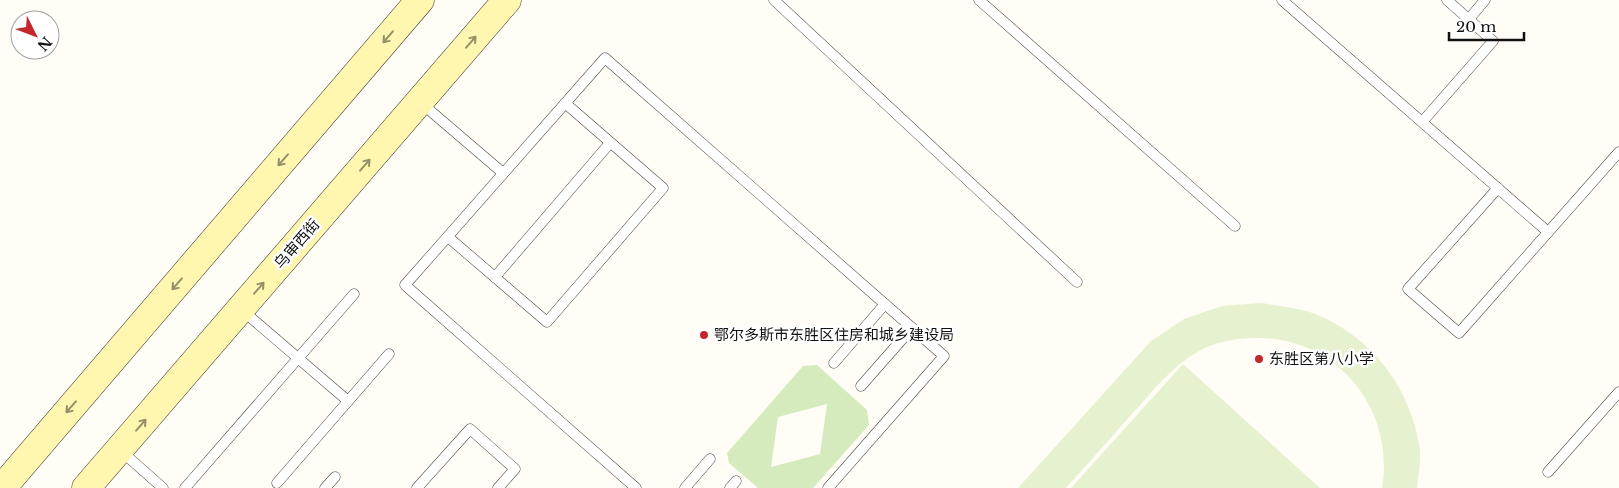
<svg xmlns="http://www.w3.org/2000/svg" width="1619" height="488" viewBox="0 0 1619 488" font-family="'Libre Baskerville','Noto Sans SC',serif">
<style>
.green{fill:#d5ebbd;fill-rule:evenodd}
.pitch{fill:#e6f2cf}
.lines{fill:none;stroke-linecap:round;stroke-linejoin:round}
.lane-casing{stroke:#444;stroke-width:11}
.secondary-casing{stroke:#333;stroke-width:29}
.lane{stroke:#fff;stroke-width:10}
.secondary{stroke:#fff6b0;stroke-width:28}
.oneway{stroke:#948f68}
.poi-dot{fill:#c4262e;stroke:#fff;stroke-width:2}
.labels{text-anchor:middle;stroke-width:5;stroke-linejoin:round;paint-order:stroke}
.street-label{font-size:15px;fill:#111;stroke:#fff}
.poi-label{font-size:15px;fill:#111;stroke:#fff;text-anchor:start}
</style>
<rect width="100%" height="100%" fill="#fffdf5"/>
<path class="green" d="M817,365L867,410L869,425L813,488H758L729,463L727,453L803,366ZM827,404L820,454L771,467L778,417Z"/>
<g class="pitch">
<path d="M1261,303C1279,306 1301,308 1318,315C1374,339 1411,389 1420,450C1421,462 1418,476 1417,488H1382C1395,411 1340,340 1260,338C1242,338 1222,340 1205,348C1174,363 1154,390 1132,414C1110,439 1088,463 1066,488H1018L1151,341L1184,319L1222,306Z"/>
<path d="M1183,364L1320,488H1071Z"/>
</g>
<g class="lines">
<g class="lane-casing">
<g id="lane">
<path d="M774,0L1077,282"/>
<path d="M979,0L1235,226"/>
<path d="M1282,0L1548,232"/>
<path d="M1469,19L1485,0"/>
<path d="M420,102L503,173"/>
<path d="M1423,121L1493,41L1447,0"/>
<path d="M1498,188L1408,289L1459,333L1619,152"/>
<path d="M448,237L547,322L663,188L565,103"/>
<path d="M495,277L610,143"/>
<path d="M242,310L348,401"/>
<path d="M834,363L885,304"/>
<path d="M861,386L912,328"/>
<path d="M120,450L163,488"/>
<path d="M1548,472L1619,392"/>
<path d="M277,483L389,354"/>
<path d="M185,488L354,294"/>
<path d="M325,488L335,477"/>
<path d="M417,488L470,429L515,469L498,488"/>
<path d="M636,488L405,285L605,58L944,356L828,488"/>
<path d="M685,488L710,459"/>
<path d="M730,488L736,481"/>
</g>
</g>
<g class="secondary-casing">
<g id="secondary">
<path d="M2,488L420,0"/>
<path d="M86,488L507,0"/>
</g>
</g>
<use href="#lane" class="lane"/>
<use href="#secondary" class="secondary"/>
</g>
<defs><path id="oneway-shaft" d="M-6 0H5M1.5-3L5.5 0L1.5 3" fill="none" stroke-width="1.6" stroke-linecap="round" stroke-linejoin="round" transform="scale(1.25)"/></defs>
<g class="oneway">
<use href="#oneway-shaft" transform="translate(388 37) rotate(131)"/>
<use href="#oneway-shaft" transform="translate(471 42) rotate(-49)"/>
<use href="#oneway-shaft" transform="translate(283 160) rotate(131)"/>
<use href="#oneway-shaft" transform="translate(365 165) rotate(-49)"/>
<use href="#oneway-shaft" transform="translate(177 284) rotate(131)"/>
<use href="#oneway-shaft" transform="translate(259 288) rotate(-49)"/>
<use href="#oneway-shaft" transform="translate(71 407) rotate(131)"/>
<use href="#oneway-shaft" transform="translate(141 425) rotate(-49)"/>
</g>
<g class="poi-dot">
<circle cx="704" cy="335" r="5"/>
<circle cx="1259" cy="359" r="5"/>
</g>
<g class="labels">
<g class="street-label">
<text transform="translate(297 244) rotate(-49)" y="5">乌审西街</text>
</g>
<g class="poi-label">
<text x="714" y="340">鄂尔多斯市东胜区住房和城乡建设局</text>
<text x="1269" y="364">东胜区第八小学</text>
</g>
</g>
<g transform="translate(35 35) rotate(132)"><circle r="24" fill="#ffffff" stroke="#a0a0a0"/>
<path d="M0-4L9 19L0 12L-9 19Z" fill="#c4262e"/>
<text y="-8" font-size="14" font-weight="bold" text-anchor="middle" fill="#111111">N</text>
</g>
<path d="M1449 32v8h75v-8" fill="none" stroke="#111111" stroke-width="2.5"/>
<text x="1456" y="32" font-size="15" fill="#111111" stroke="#ffffff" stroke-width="4" paint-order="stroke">20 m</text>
</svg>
